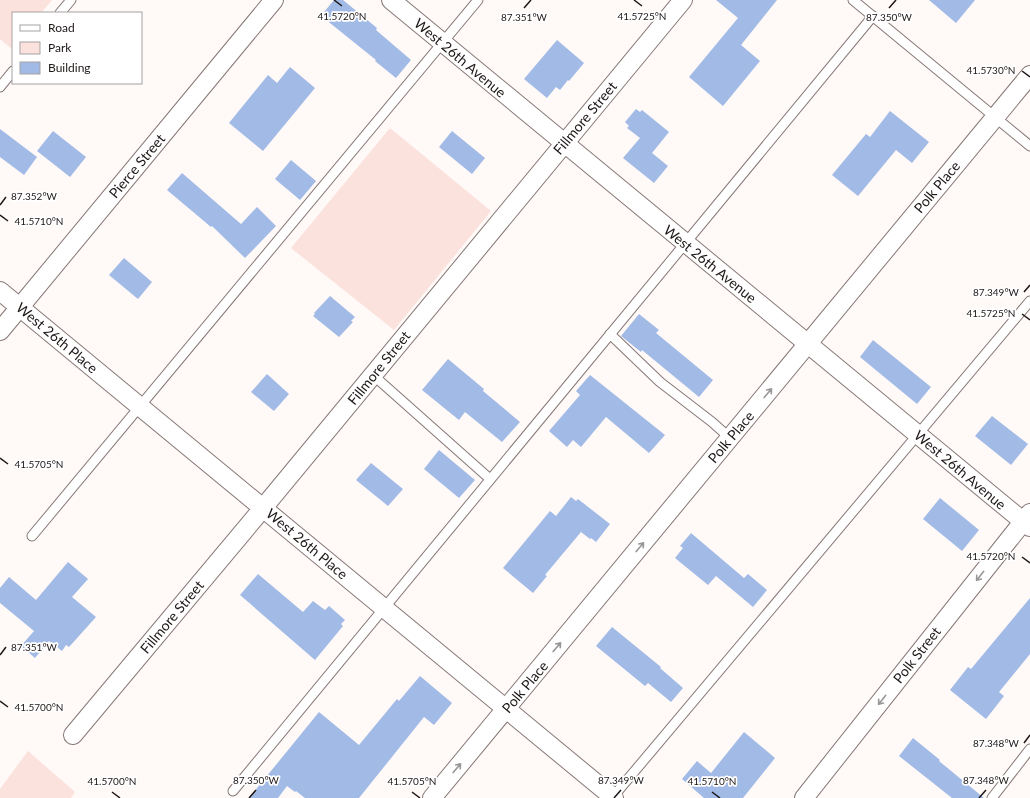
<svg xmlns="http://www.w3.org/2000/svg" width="1030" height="798" viewBox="0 0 1030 798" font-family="Lato,sans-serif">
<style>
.green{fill:#fce2dd}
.building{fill:#a1bae6}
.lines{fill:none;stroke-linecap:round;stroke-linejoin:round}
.service-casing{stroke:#867876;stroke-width:11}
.minor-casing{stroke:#867876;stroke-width:20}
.service{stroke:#fff;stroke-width:9}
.minor{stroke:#fff;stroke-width:18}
.oneway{stroke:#999796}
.ticks{fill:none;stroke:#1d1716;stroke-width:1.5}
.labels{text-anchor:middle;stroke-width:3.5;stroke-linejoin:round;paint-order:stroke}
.street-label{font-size:14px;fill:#1d1716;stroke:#fff}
.ticks-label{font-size:10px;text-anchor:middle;fill:#1d1716;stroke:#fff;stroke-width:3.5;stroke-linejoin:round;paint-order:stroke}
</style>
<rect width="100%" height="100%" fill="#fff9f8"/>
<g class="green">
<path d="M0,0H52L41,13H13V47L12,49L0,39Z"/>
<path d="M390,128L491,211L394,330L291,248Z"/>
<path d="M28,751L75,792L71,798H0V789Z"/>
</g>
<g class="building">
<path d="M334,0H343L377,28L376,30L411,60L396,78L375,61L376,60L325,19L328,16L324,12Z"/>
<path d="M716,0H777L741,45L760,61L723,106L689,77L738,18Z"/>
<path d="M929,0H975L956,23Z"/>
<path d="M557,40L584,63L569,81L568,80L560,90L556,87L547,98L524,79Z"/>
<path d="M290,67L315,88L263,151L229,123L268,75L277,83Z"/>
<path d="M636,109L640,112L642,110L669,132L652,153L668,166L654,183L623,158L640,138L627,128L629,126L625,122Z"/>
<path d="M890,111L929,142L912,163L896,150L858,196L832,175L866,134L870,137Z"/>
<path d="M0,129L37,157L24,175L0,157Z"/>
<path d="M53,131L86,157L70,177L37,151Z"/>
<path d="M452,131L485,158L472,174L439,147Z"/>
<path d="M291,160L316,181L300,200L275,179Z"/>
<path d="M182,173L241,224L257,207L276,226L245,258L212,226L211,227L167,190Z"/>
<path d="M124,258L152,282L138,299L109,275Z"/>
<path d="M330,296L355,317L351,321L353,322L339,337L313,316L315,314L314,313Z"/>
<path d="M639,314L659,330L656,333L713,380L699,397L642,350L641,352L621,336Z"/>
<path d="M873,340L931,387L917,404L860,357Z"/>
<path d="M448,359L484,389L483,391L520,422L502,442L465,412L459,420L422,390Z"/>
<path d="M267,374L289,394L274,411L251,392Z"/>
<path d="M590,375L665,435L649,453L606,417L581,447L573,440L567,447L549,431L580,395L576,391Z"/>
<path d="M992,416L1028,444L1011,465L975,436Z"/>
<path d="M439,450L475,480L459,498L424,469Z"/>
<path d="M371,463L403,489L388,506L356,480Z"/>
<path d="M571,497L576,501L578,499L610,524L596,542L591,538L590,539L581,532L545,575L547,576L533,593L503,568L550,511L556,516Z"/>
<path d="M940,498L979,530L962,551L923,519Z"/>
<path d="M691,533L744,578L748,574L767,590L753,607L716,576L708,585L675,558L683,548L680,546Z"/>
<path d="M68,562L88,579L72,597L96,617L69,647L66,645L62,651L49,641L35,658L21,646L34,631L0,603V588L9,577L36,600Z"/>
<path d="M258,574L303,612L313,601L325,610L329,606L345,620L341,624L343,626L315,660L240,595Z"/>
<path d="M1030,598V654L999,692L1004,696L986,719L950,690L968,667L971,669Z"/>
<path d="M612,627L661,667L660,668L683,688L671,702L648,683L645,686L596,646Z"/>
<path d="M420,676L452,703L434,725L424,717L359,798H305L296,791L295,792L287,786L278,798H249L319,712L359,745L397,699L399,701Z"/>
<path d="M744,732L775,758L743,798H704L682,779L697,761L711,773Z"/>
<path d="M913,738L940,760L939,761L984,798H952L899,756Z"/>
</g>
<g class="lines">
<g class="service-casing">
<g id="service">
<path d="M853,0L1030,146"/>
<path d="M60,13L71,0"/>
<path d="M0,87L13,71"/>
<path d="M610,334L660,382L712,422L730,438"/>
<path d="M373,375L490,479"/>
<path d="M32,536L478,0"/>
<path d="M233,791L873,16"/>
<path d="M612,798L1030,301"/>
<path d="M992,798L1030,749"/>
</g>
</g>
<g class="minor-casing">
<g id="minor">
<path d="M391,0L1030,527"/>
<path d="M0,291L614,798"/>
<path d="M0,331L274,0"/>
<path d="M73,735L263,508L683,0"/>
<path d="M432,798L1030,75"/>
<path d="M804,798L1030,513"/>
</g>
</g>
<use href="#service" class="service"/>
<use href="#minor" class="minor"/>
</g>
<defs><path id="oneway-shaft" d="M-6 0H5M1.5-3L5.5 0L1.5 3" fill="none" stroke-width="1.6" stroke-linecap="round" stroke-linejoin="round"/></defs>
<g class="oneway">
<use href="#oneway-shaft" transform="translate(768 393) rotate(-50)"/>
<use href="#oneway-shaft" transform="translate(640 547) rotate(-50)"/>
<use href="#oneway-shaft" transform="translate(980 576) rotate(128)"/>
<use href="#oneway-shaft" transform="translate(557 647) rotate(-50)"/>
<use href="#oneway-shaft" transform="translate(882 700) rotate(128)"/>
<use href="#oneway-shaft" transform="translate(457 768) rotate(-50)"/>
</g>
<path class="ticks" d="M334,0L342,6M634,0L642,6M524,8L531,0M889,8L896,0M1022,71L1030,77M0,205L6,197M0,215L8,221M1024,292L1030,285M1022,314L1030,320M0,458L8,464M1022,557L1030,563M0,655L6,647M0,701L8,707M1024,743L1030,735M112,792L120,798M412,792L420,798M712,792L720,798M249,798L256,790M614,798L621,790M979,798L986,790"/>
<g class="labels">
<g class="street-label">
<text transform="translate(460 58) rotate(40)" y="5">West 26th Avenue</text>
<text transform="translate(585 118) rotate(-50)" y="5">Fillmore Street</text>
<text transform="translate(137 166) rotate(-50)" y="5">Pierce Street</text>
<text transform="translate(937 187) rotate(-50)" y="5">Polk Place</text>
<text transform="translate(710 264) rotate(39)" y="5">West 26th Avenue</text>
<text transform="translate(57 338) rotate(40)" y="5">West 26th Place</text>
<text transform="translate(379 368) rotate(-51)" y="5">Fillmore Street</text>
<text transform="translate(731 437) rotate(-50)" y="5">Polk Place</text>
<text transform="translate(960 470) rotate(40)" y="5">West 26th Avenue</text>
<text transform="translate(307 544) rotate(40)" y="5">West 26th Place</text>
<text transform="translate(172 617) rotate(-50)" y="5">Fillmore Street</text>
<text transform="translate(917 655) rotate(-52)" y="5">Polk Street</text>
<text transform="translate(525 687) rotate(-50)" y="5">Polk Place</text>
</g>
</g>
<g class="ticks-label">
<text x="342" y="20">41.5720°N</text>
<text x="642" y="20">41.5725°N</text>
<text x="524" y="21">87.351°W</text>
<text x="889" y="21">87.350°W</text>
<text x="991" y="74">41.5730°N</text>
<text x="34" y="200">87.352°W</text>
<text x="39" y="225">41.5710°N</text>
<text x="996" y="296">87.349°W</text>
<text x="991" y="317">41.5725°N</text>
<text x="39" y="468">41.5705°N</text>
<text x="991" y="560">41.5720°N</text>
<text x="34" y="651">87.351°W</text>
<text x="39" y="711">41.5700°N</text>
<text x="996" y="747">87.348°W</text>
<text x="256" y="784">87.350°W</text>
<text x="621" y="784">87.349°W</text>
<text x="986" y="784">87.348°W</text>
<text x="112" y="785">41.5700°N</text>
<text x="412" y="785">41.5705°N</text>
<text x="712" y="785">41.5710°N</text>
</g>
<rect x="12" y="12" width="130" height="72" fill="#ffffff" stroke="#a5a2a2"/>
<rect x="20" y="25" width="20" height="6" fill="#ffffff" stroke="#a5a2a2"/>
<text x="48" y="32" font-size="12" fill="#1d1716">Road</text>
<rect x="20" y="42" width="20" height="12" fill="#fce2dd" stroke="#a5a2a2"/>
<text x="48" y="52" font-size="12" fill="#1d1716">Park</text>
<rect x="20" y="62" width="20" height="12" fill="#a1bae6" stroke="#a5a2a2"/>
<text x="48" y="72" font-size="12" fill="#1d1716">Building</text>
</svg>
